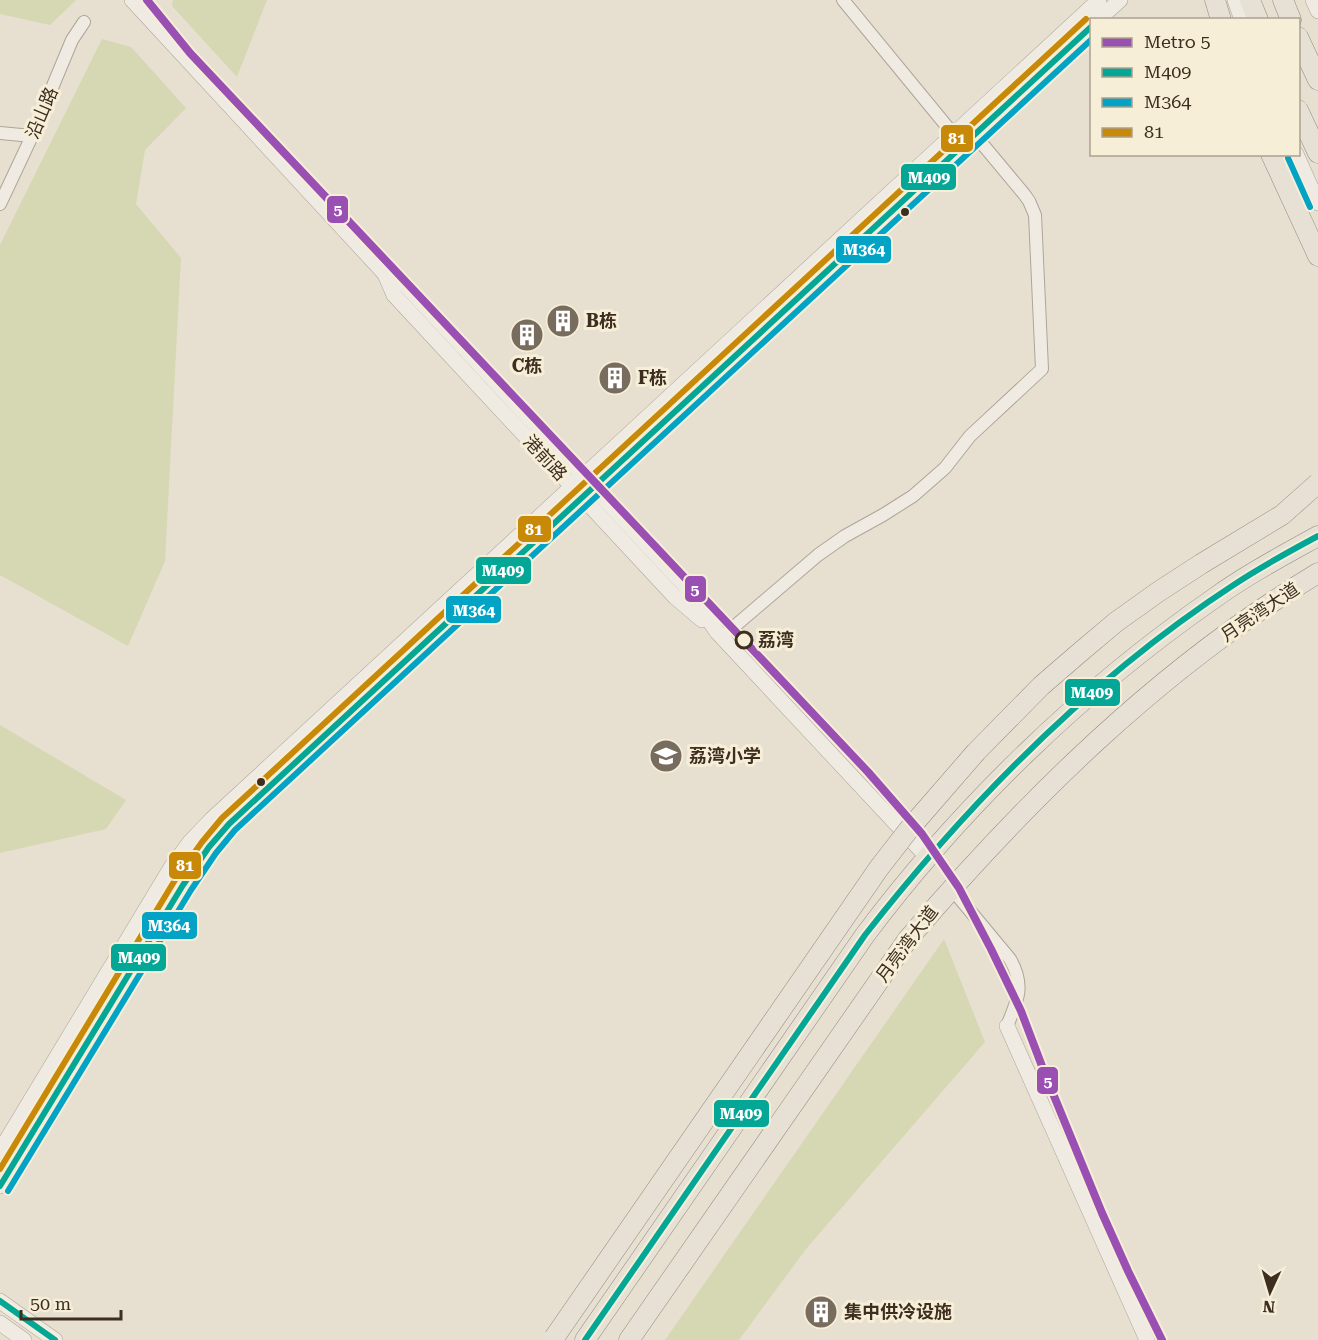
<svg xmlns="http://www.w3.org/2000/svg" width="1318" height="1340" viewBox="0 0 1318 1340" font-family="'Roboto Serif','Noto Sans SC',serif">
<style>
.green{fill:#d6d7b3}
.lines{fill:none;stroke-linecap:round;stroke-linejoin:round}
.minor-casing{stroke:#ada599;stroke-width:14}
.tertiary-casing{stroke:#ada599;stroke-width:16}
.primary-casing{stroke:#928b80;stroke-width:21}
.minor{stroke:#efebe3;stroke-width:12}
.tertiary{stroke:#efebe3;stroke-width:15}
.primary{stroke:#e6e1d4;stroke-width:20}
.primary-bridge-casing{stroke:#928b80;stroke-width:21;stroke-linecap:butt}
.primary-bridge{stroke:#e6e1d4;stroke-width:20}
.bus-1-casing{stroke:#f7eed8;stroke-width:10}
.bus-2-casing{stroke:#f7eed8;stroke-width:10}
.bus-3-casing{stroke:#f7eed8;stroke-width:10}
.bus-1{stroke:#04a796;stroke-width:6}
.bus-2{stroke:#03a3c5;stroke-width:6}
.bus-3{stroke:#c88808;stroke-width:6}
.metro-1-casing{stroke:#f7eed8;stroke-width:12}
.metro-1{stroke:#9950b2;stroke-width:8}
.bus-dot{fill:#3d2e20;stroke:#f7eed8;stroke-width:2}
.stop-dot{fill:#f7eed8;stroke:#3d2e20;stroke-width:3}
.labels{text-anchor:middle;stroke-width:6;stroke-linejoin:round;paint-order:stroke}
.street-label{font-size:18px;fill:#3d2e20;stroke:#f7eed8}
.poi-label{font-size:18px;font-weight:bold;fill:#3d2e20;stroke:#f7eed8;text-anchor:start}
.stop-label{font-size:18px;font-weight:bold;fill:#3d2e20;stroke:#f7eed8;text-anchor:start}
.line-badge{stroke:#f7eed8;stroke-width:2}
.badge-label{font-size:16px;text-anchor:middle;font-weight:bold;fill:#fff}
</style>
<rect width="100%" height="100%" fill="#e7e0d1"/>
<g class="green">
<path d="M0,0H76L50,25L0,14Z"/>
<path d="M173,0H267L237,77L172,6Z"/>
<path d="M102,39L131,47L186,108L145,150L136,204L181,258L165,561L128,646L0,575V245Z"/>
<path d="M0,725L126,800L106,829L0,853Z"/>
<path d="M944,939L985,1042L806,1249L739,1340H665Z"/>
</g>
<g class="lines">
<g class="minor-casing">
<g id="minor">
<path d="M843,0L954,135"/>
<path d="M0,133L32,136"/>
<path d="M0,204L32,136L72,40L84,22"/>
<path d="M722,637L818,555L845,536L883,515L913,496L945,468L970,436L1042,369L1035,215L1029,201L1024,194L974,134"/>
<path d="M951,888L1010,959C1025,985 1018,1000 1007,1026"/>
</g>
</g>
<g class="tertiary-casing">
<g id="tertiary">
<path d="M132,0L385,274L405,285L686,587L717,632L928,858"/>
<path d="M1235,0L1242,20"/>
<path d="M1313,0L1318,11"/>
<path d="M1098,20L1120,0"/>
<path d="M1296,154L1318,203"/>
<path d="M385,274L394,295L675,597L702,620"/>
<path d="M1007,1026L1147,1340"/>
<path d="M0,1151L172,866L190,842L212,819L1099,0"/>
<path d="M0,1186L183,885L209,847L229,824L1092,26"/>
<path d="M0,1301L55,1340"/>
<path d="M0,1323L24,1340"/>
</g>
</g>
<g class="primary-casing">
<g id="primary">
<path d="M1215,0L1221,20"/>
<path d="M1250,0L1258,20"/>
<path d="M1283,0L1291,20"/>
<path d="M1298,37L1318,80"/>
<path d="M1298,110L1318,153"/>
<path d="M1271,154L1318,256"/>
<path d="M585,1340L865,935C961,807 1082,690 1213,599C1246,575 1282,556 1318,536"/>
<path d="M629,1340L908,939C1027,800 1160,668 1318,573"/>
</g>
</g>
<use href="#minor" class="minor"/>
<use href="#tertiary" class="tertiary"/>
<use href="#primary" class="primary"/>
<g class="primary-bridge-casing">
<path id="primary-bridge" d="M554,1338L879,868L910,828L976,752L1041,686L1078,654L1116,622L1158,592L1201,564L1282,515L1318,483"/>
</g>
<use href="#primary-bridge" class="primary-bridge"/>
<g class="bus-1-casing">
<g id="bus-1">
<path d="M0,1186L183,885L209,847L229,824L1092,26"/>
<path d="M0,1301L55,1340"/>
<path d="M585,1340L865,935C970,801 1092,677 1235,584C1262,566 1290,551 1318,536"/>
</g>
</g>
<g class="bus-2-casing">
<g id="bus-2">
<path d="M1288,158L1310,207"/>
<path d="M8,1191L191,890L216,853L235,830L1092,39"/>
</g>
</g>
<g class="bus-3-casing">
<path id="bus-3" d="M0,1169L175,880L202,842L222,818L1086,19"/>
</g>
<use href="#bus-1" class="bus-1"/>
<use href="#bus-2" class="bus-2"/>
<use href="#bus-3" class="bus-3"/>
<g class="metro-1-casing">
<path id="metro-1" d="M147,0L190,53L868,772L922,834L959,888L991,949L1021,1011L1045,1074L1102,1213L1128,1271L1162,1340"/>
</g>
<use href="#metro-1" class="metro-1"/>
</g>
<defs>
<g id="building-disc" transform="scale(1.725)"><circle r="9.5" fill="#786c5e" stroke="#f7eed8"/><path d="M-4-6H4V6H1V3H-1V6H-4ZM-2.5-4.3h1.7v1.8h-1.7ZM.8-4.3h1.7v1.8H.8ZM-2.5-1h1.7V.8h-1.7ZM.8-1h1.7V.8H.8Z" fill="#fff"/></g>
<g id="school-disc" transform="scale(1.725)"><circle r="9.5" fill="#786c5e" stroke="#f7eed8"/><path d="M0-5L7-2L0 1L-7-2ZM-4 1L0 2.5L4 1V4Q0 6-4 4Z" fill="#fff"/></g>
</defs>
<g fill-rule="evenodd">
<use href="#building-disc" x="563" y="321"/>
<use href="#building-disc" x="527" y="335"/>
<use href="#building-disc" x="615" y="378"/>
<use href="#school-disc" x="666" y="756"/>
<use href="#building-disc" x="821" y="1312"/>
</g>
<g class="bus-dot">
<circle cx="905" cy="212" r="5"/>
<circle cx="261" cy="782" r="5"/>
</g>
<circle class="stop-dot" cx="744" cy="640" r="8"/>
<g class="labels">
<g class="street-label">
<text transform="translate(42 113) rotate(-67)" y="6">沿山路</text>
<text transform="translate(545 458) rotate(47)" y="6">港前路</text>
<text transform="translate(1260 612) rotate(-34)" y="6">月亮湾大道</text>
<text transform="translate(907 944) rotate(-53)" y="6">月亮湾大道</text>
</g>
<g class="poi-label">
<text x="586" y="327">B栋</text>
<text x="527" y="372" text-anchor="middle">C栋</text>
<text x="638" y="384">F栋</text>
<text x="689" y="762">荔湾小学</text>
<text x="844" y="1318">集中供冷设施</text>
</g>
<g class="stop-label">
<text x="758" y="646">荔湾</text>
</g>
</g>
<g class="line-badge">
<rect x="940" y="124" width="34" height="29" rx="6" fill="#c88808"/>
<rect x="900" y="163" width="57" height="28" rx="6" fill="#04a796"/>
<rect x="326" y="195" width="23" height="29" rx="6" fill="#9950b2"/>
<rect x="835" y="235" width="57" height="29" rx="6" fill="#03a3c5"/>
<rect x="517" y="515" width="35" height="28" rx="6" fill="#c88808"/>
<rect x="475" y="556" width="57" height="29" rx="6" fill="#04a796"/>
<rect x="684" y="575" width="23" height="28" rx="6" fill="#9950b2"/>
<rect x="445" y="595" width="57" height="29" rx="6" fill="#03a3c5"/>
<rect x="1064" y="678" width="57" height="29" rx="6" fill="#04a796"/>
<rect x="168" y="851" width="34" height="29" rx="6" fill="#c88808"/>
<rect x="141" y="911" width="57" height="29" rx="6" fill="#03a3c5"/>
<rect x="110" y="943" width="57" height="29" rx="6" fill="#04a796"/>
<rect x="1036" y="1066" width="23" height="29" rx="6" fill="#9950b2"/>
<rect x="713" y="1099" width="57" height="29" rx="6" fill="#04a796"/>
</g>
<g class="badge-label">
<text x="957" y="144">81</text>
<text x="929" y="183">M409</text>
<text x="338" y="215">5</text>
<text x="864" y="255">M364</text>
<text x="534" y="535">81</text>
<text x="503" y="576">M409</text>
<text x="695" y="595">5</text>
<text x="474" y="616">M364</text>
<text x="1092" y="698">M409</text>
<text x="185" y="871">81</text>
<text x="169" y="931">M364</text>
<text x="139" y="963">M409</text>
<text x="1048" y="1087">5</text>
<text x="741" y="1119">M409</text>
</g>
<rect x="1090" y="18" width="210" height="138" fill="#f7eed8" stroke="#ada18e" stroke-width="1.5"/>
<rect x="1102" y="38" width="30" height="9" fill="#9950b2" stroke="#ada18e" stroke-width="1.5"/>
<text x="1144" y="48" font-size="18" fill="#3d2e20">Metro 5</text>
<rect x="1102" y="68" width="30" height="9" fill="#04a796" stroke="#ada18e" stroke-width="1.5"/>
<text x="1144" y="78" font-size="18" fill="#3d2e20">M409</text>
<rect x="1102" y="98" width="30" height="9" fill="#03a3c5" stroke="#ada18e" stroke-width="1.5"/>
<text x="1144" y="108" font-size="18" fill="#3d2e20">M364</text>
<rect x="1102" y="128" width="30" height="9" fill="#c88808" stroke="#ada18e" stroke-width="1.5"/>
<text x="1144" y="138" font-size="18" fill="#3d2e20">81</text>
<g transform="translate(1270 1292) rotate(184)" stroke="#f7eed8" stroke-width="4.5" paint-order="stroke">
<path d="M0-4.5L10 22L0 15L-10 22Z" fill="#3d2e20"/>
<text y="-9" font-size="16" font-weight="bold" text-anchor="middle" fill="#3d2e20">N</text>
</g>
<path d="M21 1310v9h100v-9" fill="none" stroke="#3d2e20" stroke-width="3"/>
<text x="30" y="1310" font-size="18" fill="#3d2e20" stroke="#f7eed8" stroke-width="4.5" paint-order="stroke">50 m</text>
</svg>
